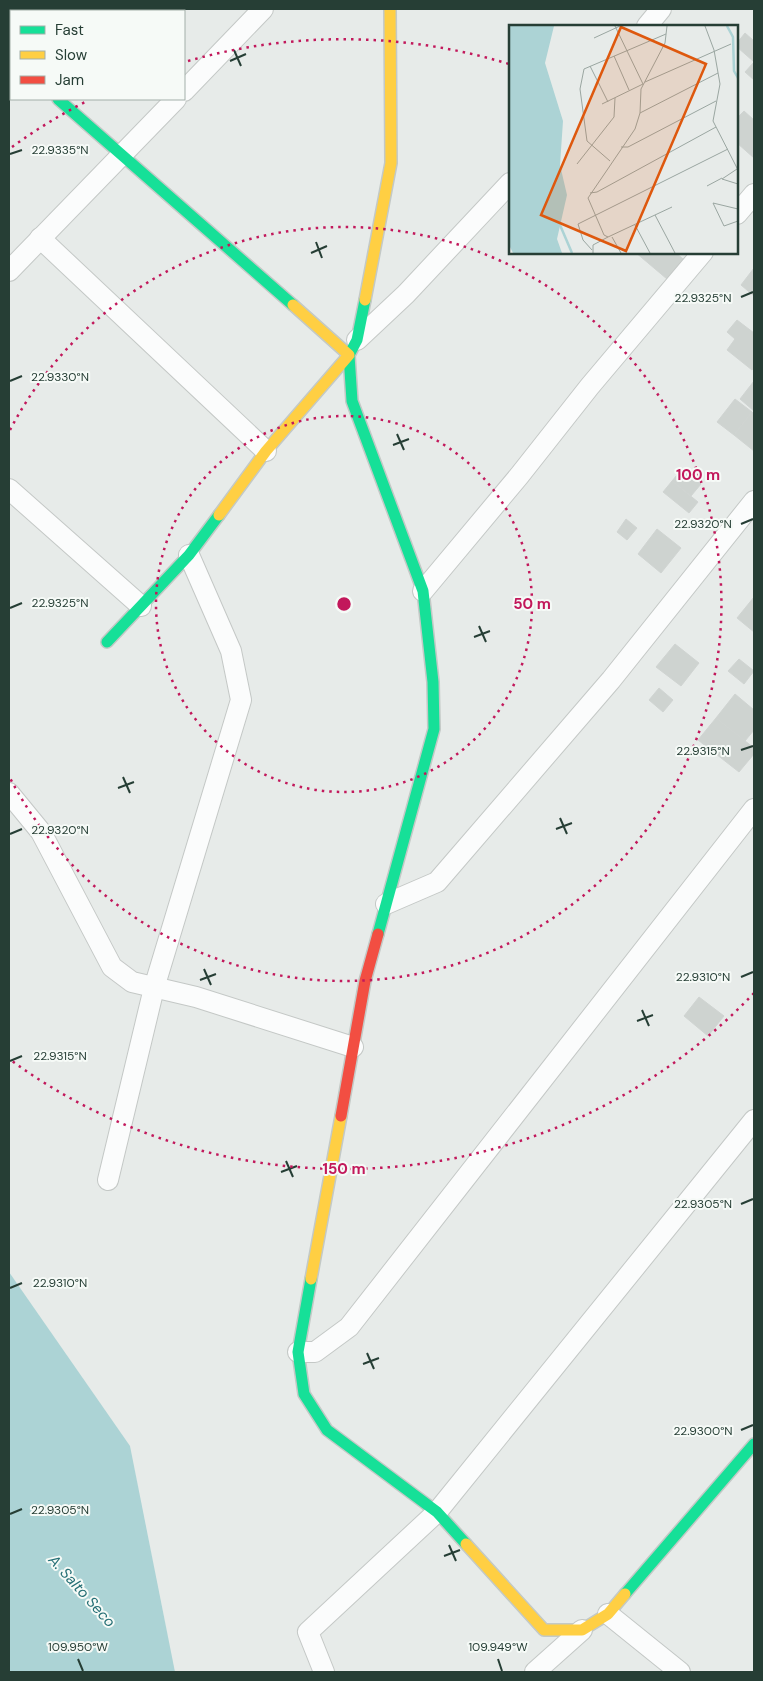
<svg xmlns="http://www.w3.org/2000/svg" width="763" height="1681" viewBox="0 0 763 1681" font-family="'DM Sans',sans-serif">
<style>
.water{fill:#acd3d5}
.building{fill:#ced3d0;stroke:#d0d4d2}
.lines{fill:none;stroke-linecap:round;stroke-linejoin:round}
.street-casing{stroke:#c4c8c6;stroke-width:22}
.fast-casing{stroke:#c3c9c6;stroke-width:14}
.slow-casing{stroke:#c3c9c6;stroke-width:14}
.jam-casing{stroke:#c3c9c6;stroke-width:14}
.street{stroke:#fbfcfc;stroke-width:20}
.fast{stroke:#16e098;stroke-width:11}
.slow{stroke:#ffcf43;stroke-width:11}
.jam{stroke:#f24e42;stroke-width:11}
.ticks{fill:none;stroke:#263e35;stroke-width:2}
.ring{fill:none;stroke:#c2185b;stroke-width:2.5;stroke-dasharray:2.5 5}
.labels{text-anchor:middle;stroke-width:4;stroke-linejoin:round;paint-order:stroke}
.water-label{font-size:15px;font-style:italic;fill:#256f75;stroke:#f6faf7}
.inset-river{fill:none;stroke:#acd3d5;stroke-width:2.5}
.inset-road{fill:none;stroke:#9aa6a1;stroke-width:1}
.view{fill:#de580e;fill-opacity:0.15;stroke:#de580e;stroke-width:2.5}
.inset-edge{fill:none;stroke:#263e35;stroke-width:2.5}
.ticks-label{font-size:12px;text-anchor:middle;fill:#263e35;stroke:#f6faf7;stroke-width:4;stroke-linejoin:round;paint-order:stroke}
.centre{fill:#c2185b;stroke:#f6faf7;stroke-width:2.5}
.ring-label{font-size:15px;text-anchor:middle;font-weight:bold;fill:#c2185b;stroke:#f6faf7;stroke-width:4;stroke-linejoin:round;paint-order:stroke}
</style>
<rect width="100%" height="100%" fill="#e7ebe9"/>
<path class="water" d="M9,1272L130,1446L175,1672H9Z"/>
<g class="building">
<path d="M745,33L754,41L753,61L737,47V43Z"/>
<path d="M754,62V80L745,72Z"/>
<path d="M744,111L754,120V158L737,143V118Z"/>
<path d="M635,252H675L683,259L667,279Z"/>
<path d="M754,268V296L741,285Z"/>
<path d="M737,320L754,333V368L752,370L727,350L735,339L727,332Z"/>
<path d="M754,381V411L740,399Z"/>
<path d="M735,399L752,412L734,435L717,422Z"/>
<path d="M752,412L754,414V451L734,435Z"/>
<path d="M682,469L701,484L691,496L672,481Z"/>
<path d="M672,481L698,502L689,513L663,492Z"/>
<path d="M626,519L637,528L627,540L617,532Z"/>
<path d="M657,529L681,548L661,573L638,554Z"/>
<path d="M754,597V632L737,618Z"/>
<path d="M675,644L699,663L681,686L656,667Z"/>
<path d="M739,659L754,671L744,684L728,671Z"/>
<path d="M659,688L673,700L663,712L649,700Z"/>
<path d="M735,694L754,710V730L745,741L716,718Z"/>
<path d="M716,718L754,748V754L739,772L698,740Z"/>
<path d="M699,997L724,1016L708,1036L684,1016Z"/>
</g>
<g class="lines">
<g class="street-casing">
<g id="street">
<path d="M647,26L661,9"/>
<path d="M9,55L11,57"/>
<path d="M184,91L263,9"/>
<path d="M737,214L754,194"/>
<path d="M40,238L266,451"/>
<path d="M9,271L176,99"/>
<path d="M357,340L406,294L510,183"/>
<path d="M9,489L141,606"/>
<path d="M423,591L519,476L590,386L703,252"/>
<path d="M9,793L41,832L112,967L132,982L196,997L353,1047"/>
<path d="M386,904L437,882L611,680L754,501"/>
<path d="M108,1180L154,988L241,700L231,651L189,555"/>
<path d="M298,1352H315L349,1327L754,809"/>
<path d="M608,1614L680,1672"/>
<path d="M324,1672L308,1632L437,1512L754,1120"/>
<path d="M535,1672L582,1630"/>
</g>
</g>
<g class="fast-casing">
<g id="fast">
<path d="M58,99L293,305"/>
<path d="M365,300L357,340L349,355L352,401L423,591L433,682L434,729L378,934"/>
<path d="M107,642L189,555L219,515"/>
<path d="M311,1279L298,1352L304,1394L327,1430L437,1512L466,1544"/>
<path d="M625,1594L754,1444"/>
</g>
</g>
<g class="slow-casing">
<g id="slow">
<path d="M365,300L391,163L390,9"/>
<path d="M219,515L266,451L349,355L293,305"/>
<path d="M311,1279L341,1116"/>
<path d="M466,1544L544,1630H582L608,1614L625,1594"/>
</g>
</g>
<g class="jam-casing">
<path id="jam" d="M341,1116L365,981L378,934"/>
</g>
<use href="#street" class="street"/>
<use href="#fast" class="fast"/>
<use href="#slow" class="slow"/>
<use href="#jam" class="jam"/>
</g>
<path class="ticks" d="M234,50L241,66M230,61L246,54M10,154L22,150M316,242L322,258M311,253L327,246M741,297L753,292M10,381L22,376M397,434L404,450M393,445L409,439M741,524L753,519M10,608L22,603M479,626L486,642M474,637L490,631M741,750L753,746M123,777L130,793M118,788L134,782M560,818L567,834M556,829L572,823M10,834L22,829M204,969L211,985M741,977L753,972M200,980L216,974M642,1010L649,1026M637,1021L653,1015M10,1061L22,1056M286,1161L293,1177M281,1172L297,1166M741,1204L753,1199M10,1288L22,1283M367,1353L374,1369M363,1364L379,1358M741,1430L753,1425M10,1514L22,1509M449,1545L456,1561M444,1556L460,1550M78,1659L83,1671M498,1659L502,1671"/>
<g class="ring">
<circle cx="344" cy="604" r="188"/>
<path d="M10 430A377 377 0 1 1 10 778"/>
<path d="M754 993A565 565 0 0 1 12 1061M12 147A565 565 0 0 1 87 101M188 61A565 565 0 0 1 509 64"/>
</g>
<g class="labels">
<g class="water-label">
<text transform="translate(82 1591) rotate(48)" y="5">A. Salto Seco</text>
</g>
</g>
<g transform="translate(509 25)">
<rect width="229" height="229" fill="#e7ebe9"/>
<path d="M0,1H45L36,38L54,96L51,140L58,170L48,214L53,228H4L0,220Z" fill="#acd3d5"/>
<path class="inset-river" d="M218,1L224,12L225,46L229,53M51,200L63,228"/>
<path class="inset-road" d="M158,1L156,18L132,64L131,88L126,104L79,173L95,210L99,212L163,182M196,1L205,25L211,59L204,96L229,145M85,13L111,1M105,31L120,65M81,41L99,77M136,57L222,19M93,79L134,59L106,1M131,88L209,48M112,122H119L207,76M101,136L78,116L71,64L75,44L157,9M68,139L105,92L106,73M228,144L213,154L229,159M198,161L213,153M81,168L88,167L207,102M229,184L204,178L215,201L229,196M146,190L166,228M126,200L141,228M103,212L112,228M83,225L74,215L69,199L219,124M84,228V220L99,212"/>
<path class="view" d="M112,2L197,39L117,226L32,190Z"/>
<rect width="229" height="229" class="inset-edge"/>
</g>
<g class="ticks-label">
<text x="60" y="154">22.9335°N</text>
<text x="703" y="302">22.9325°N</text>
<text x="60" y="381">22.9330°N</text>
<text x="703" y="528">22.9320°N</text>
<text x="60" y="607">22.9325°N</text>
<text x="703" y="755">22.9315°N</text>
<text x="60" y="834">22.9320°N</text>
<text x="703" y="981">22.9310°N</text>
<text x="60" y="1060">22.9315°N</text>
<text x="703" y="1208">22.9305°N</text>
<text x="60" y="1287">22.9310°N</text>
<text x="703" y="1435">22.9300°N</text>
<text x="60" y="1514">22.9305°N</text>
<text x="78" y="1651">109.950°W</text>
<text x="498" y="1651">109.949°W</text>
</g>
<circle cx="344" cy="604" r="8" class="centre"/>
<g class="ring-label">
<text x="698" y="480">100 m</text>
<text x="532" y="609">50 m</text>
<text x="344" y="1174">150 m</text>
</g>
<rect width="763" height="1681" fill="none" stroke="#263e35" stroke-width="20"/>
<rect x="10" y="10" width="175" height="90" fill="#f6faf7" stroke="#a3afa9"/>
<rect x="20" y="26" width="25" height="8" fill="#16e098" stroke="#a3afa9"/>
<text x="55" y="35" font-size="15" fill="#263e35">Fast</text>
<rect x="20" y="51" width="25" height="8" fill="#ffcf43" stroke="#a3afa9"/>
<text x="55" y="60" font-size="15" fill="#263e35">Slow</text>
<rect x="20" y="76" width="25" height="8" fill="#f24e42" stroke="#a3afa9"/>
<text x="55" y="85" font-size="15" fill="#263e35">Jam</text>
</svg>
